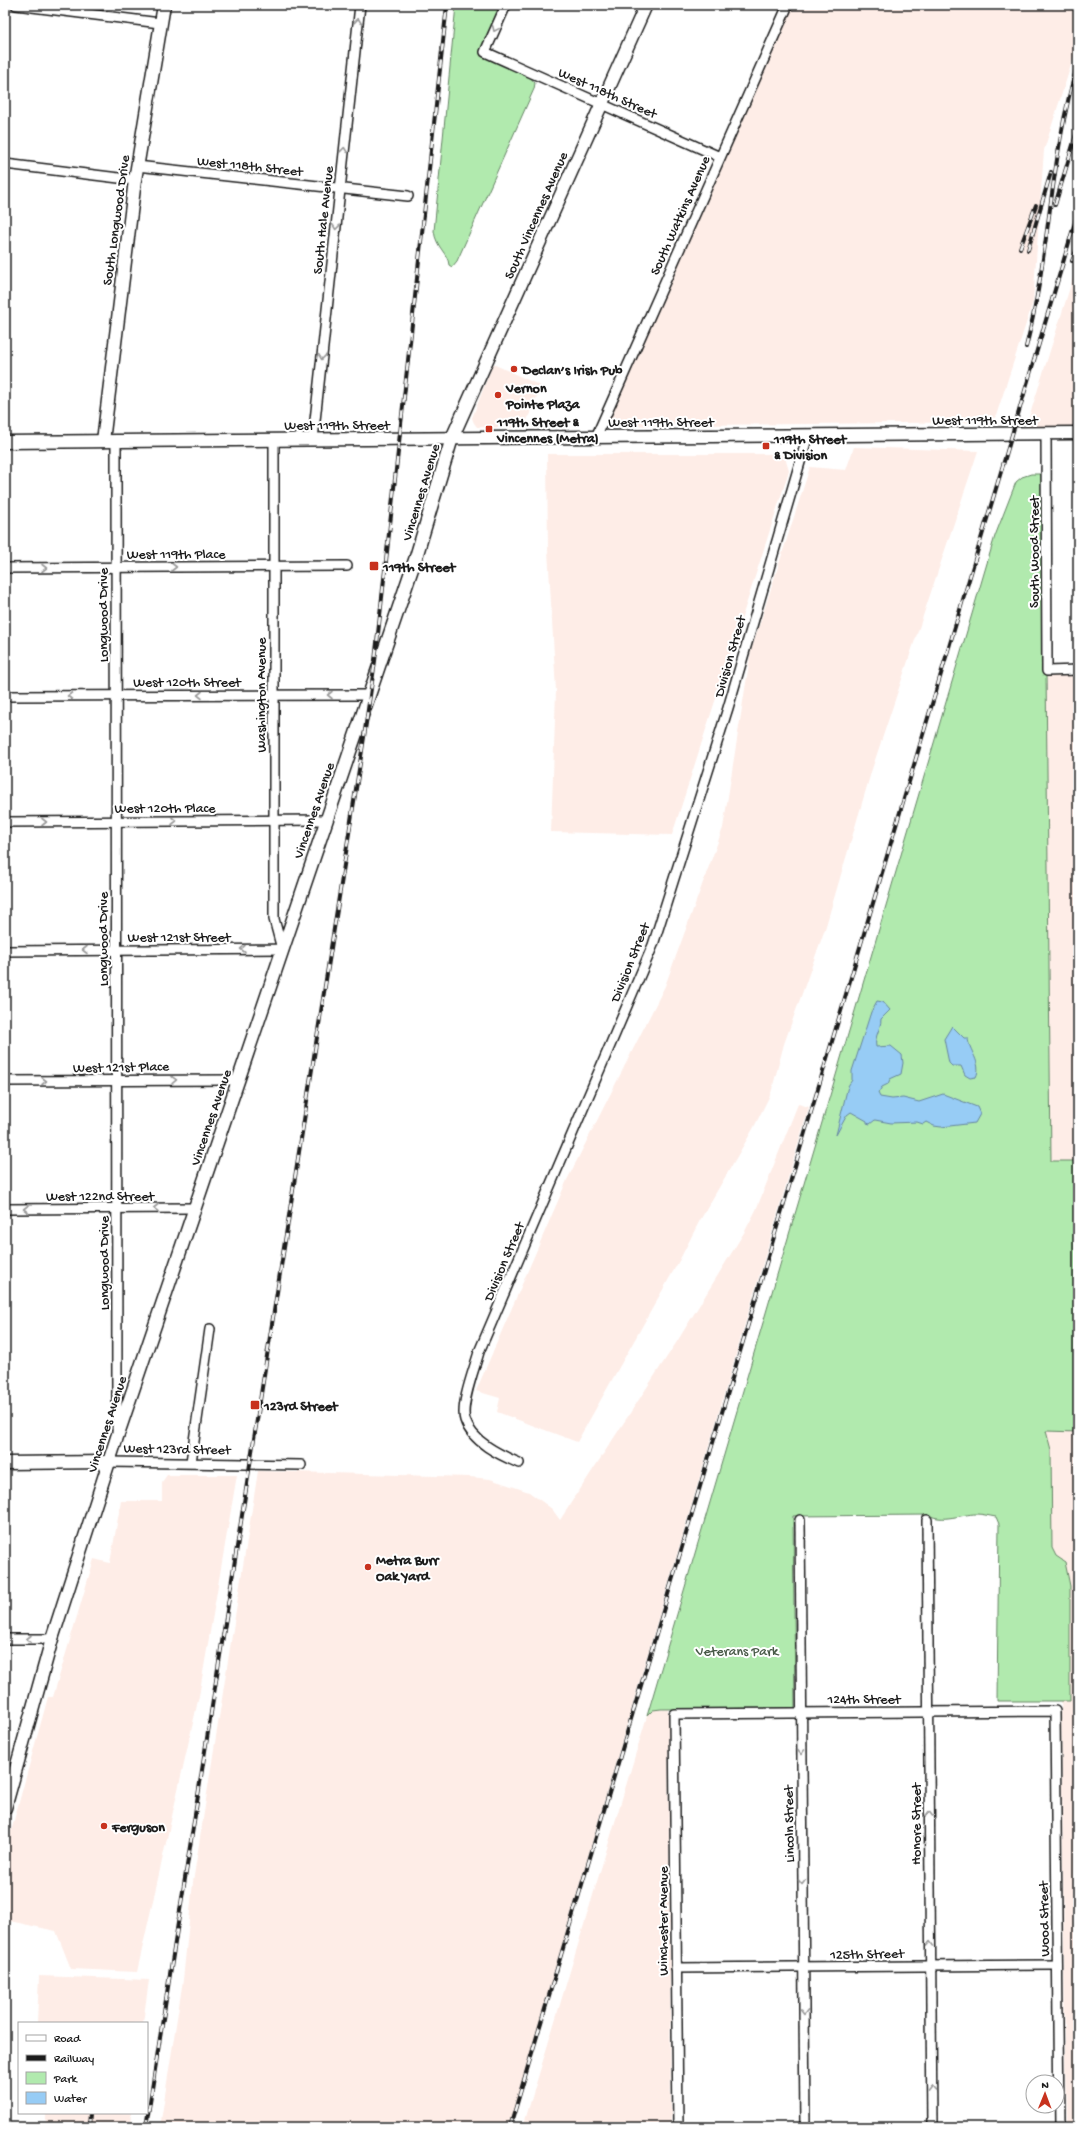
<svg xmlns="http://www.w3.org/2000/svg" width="1083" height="2132" viewBox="0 0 1083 2132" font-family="'Gochi Hand',sans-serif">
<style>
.built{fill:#feede7}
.green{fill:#b1eaae;stroke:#668365}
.water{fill:#97ccf5;stroke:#66869e}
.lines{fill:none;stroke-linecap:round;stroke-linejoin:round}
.street-casing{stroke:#1c1c1c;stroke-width:12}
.secondary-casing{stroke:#1c1c1c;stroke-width:15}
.street{stroke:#fff;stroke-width:9}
.secondary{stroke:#fff;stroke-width:12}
.rail-casing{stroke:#1c1c1c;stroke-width:4}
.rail{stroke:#fff;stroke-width:2.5;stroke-dasharray:8;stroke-linecap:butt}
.oneway{stroke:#999}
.poi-dot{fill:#c8321e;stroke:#fff;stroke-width:1.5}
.labels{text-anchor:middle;stroke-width:4;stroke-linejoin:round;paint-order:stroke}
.street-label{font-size:14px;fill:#1c1c1c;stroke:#fff}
.poi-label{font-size:14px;font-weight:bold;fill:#1c1c1c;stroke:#fff;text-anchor:start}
.park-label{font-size:14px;fill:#495a48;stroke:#fff}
</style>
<rect width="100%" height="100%" fill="#fff"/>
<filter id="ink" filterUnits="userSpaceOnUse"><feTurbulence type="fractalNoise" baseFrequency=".025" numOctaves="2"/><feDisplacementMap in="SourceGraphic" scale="8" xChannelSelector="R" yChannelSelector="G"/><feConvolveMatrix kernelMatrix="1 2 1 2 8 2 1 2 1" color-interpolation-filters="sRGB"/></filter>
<g filter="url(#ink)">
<g class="built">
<path d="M791,5H1078V43L1044,150L1033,302L994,422L604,426Z"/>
<path d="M1078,262V426L1026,427Z"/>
<path d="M493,364L541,386L524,428L477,427L474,423L472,418Z"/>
<path d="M854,447L978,451L872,769L825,929L784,1044L771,1093L753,1129L699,1222L679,1261L577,1442L497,1412L500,1398L476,1391L567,1180L665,986L723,828L751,651L810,467L846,470Z"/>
<path d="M547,454H784L789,471L672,835L551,832L556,691L548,550Z"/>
<path d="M1046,672H1078V1161H1051Z"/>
<path d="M798,1104L809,1107L508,2127H160L183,1980L193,1882L258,1471L470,1477L490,1479L529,1492L552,1509L560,1520L678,1340L745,1231L756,1210Z"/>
<path d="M1046,1431L1078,1432V2127H1066L1061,1701L1070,1700L1065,1562L1056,1556L1052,1548L1051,1450Z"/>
<path d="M167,1475H237L199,1696L137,1972L71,1969L56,1931L5,1920V1853L48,1697H53L94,1559L110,1563L121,1501H162V1482Z"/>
<path d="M668,1709L671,2127H523L647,1716L653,1710Z"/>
<path d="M39,1976L149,1980L143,2023H37Z"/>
<path d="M46,2113H131L130,2127H46Z"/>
</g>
<g class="green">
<path d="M456,5H501L480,54L482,56L529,76L535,83L534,89L457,261L452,267L449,265C448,253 436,248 434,231Z"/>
<path d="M1031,474H1044L1051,1161H1078V1432L1046,1431L1051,1450L1052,1548L1056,1556L1065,1562L1070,1586V1701H997L999,1524L996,1517C989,1516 983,1514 976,1514C962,1514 942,1523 929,1515L793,1516L795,1708L661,1709L653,1710L647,1716L995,536L1016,482L1022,477Z"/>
</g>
<g class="water">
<path d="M877,1001L883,1002L890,1010L881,1019C881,1029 874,1036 876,1047L891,1046L902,1055L903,1063L901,1074L890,1079L888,1084L882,1087L878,1093L880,1097L892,1099L903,1098L919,1102L943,1094L977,1107L980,1114L975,1123L941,1127L934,1126L926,1122L923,1124L917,1122L891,1123L875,1120L870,1124L867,1123V1121L851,1112L847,1115L836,1135L848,1086L852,1080V1071L871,1012Z"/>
<path d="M952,1026L964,1038H968C968,1049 983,1064 976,1077L970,1078L965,1075L961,1066H952L949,1063L944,1039Z"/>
</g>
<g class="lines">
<g class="street-casing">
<g id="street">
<path d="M16,5L160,23"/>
<path d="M506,5L485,52L720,157"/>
<path d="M5,164L135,180"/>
<path d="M137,166L408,196"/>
<path d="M1046,433L1047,671L1078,670"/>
<path d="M596,437L788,5"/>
<path d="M313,439L360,5"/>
<path d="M116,441L117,1429"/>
<path d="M5,568L347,566"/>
<path d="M5,696L369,695"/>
<path d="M5,822L326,820"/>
<path d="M5,951L282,949L274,919V439"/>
<path d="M5,1081L237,1080"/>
<path d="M5,1209L195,1208"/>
<path d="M110,1462L301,1465"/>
<path d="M191,1462L210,1329"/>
<path d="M519,1463C500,1455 472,1442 465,1420C460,1405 475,1367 479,1352L653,945L728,708L808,435"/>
<path d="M800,1520L805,2127"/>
<path d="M927,1520L932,2127"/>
<path d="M5,1639H52"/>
<path d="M676,1968L1057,1965"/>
<path d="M678,2127L674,1714L1055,1711L1059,2127"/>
</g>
</g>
<g class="secondary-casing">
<g id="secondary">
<path d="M103,441L135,180L164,5"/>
<path d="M5,442L1078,433"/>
<path d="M5,1463L110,1462"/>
<path d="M5,1808L52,1639L117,1437L416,557L452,438L646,5"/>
</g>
</g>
<use href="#street" class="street"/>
<use href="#secondary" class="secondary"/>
<g class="rail-casing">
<g id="rail">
<path d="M1055,205L1078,128"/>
<path d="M1020,248L1036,205"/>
<path d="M1028,250L1051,172"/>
<path d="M1072,261L1078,247"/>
<path d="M1026,347C1050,254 1050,155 1078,63"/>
<path d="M89,2127L90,2113"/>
<path d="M146,2127L363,744L375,661L447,5"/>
<path d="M510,2127L1078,212"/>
</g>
</g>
<use href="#rail" class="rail"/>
</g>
<defs><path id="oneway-chevron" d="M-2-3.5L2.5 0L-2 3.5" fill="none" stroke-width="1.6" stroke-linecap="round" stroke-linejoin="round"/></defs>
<g class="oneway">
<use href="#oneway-chevron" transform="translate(358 21) rotate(-84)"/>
<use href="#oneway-chevron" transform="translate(495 29) rotate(114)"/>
<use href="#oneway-chevron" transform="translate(344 150) rotate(-84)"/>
<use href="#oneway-chevron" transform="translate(336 227) rotate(96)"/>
<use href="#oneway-chevron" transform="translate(322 357) rotate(96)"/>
<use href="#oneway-chevron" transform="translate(174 567)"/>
<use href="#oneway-chevron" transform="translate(44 568)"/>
<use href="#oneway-chevron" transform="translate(200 695) rotate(180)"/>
<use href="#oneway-chevron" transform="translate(330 695) rotate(180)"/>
<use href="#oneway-chevron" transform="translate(70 696) rotate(180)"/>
<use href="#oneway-chevron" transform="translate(174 821)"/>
<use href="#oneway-chevron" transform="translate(44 822)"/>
<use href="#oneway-chevron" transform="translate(243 949) rotate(180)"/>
<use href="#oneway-chevron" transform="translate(85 950) rotate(180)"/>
<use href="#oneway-chevron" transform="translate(174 1080) rotate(-1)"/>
<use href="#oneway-chevron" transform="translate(44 1081)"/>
<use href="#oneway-chevron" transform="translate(156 1208) rotate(180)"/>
<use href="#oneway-chevron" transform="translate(26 1209) rotate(180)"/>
<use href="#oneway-chevron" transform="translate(29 1639) rotate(180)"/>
<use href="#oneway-chevron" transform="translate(801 1752) rotate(89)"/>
<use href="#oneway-chevron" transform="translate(929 1814) rotate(-90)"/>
<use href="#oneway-chevron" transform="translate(802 1882) rotate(89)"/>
<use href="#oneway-chevron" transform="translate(930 1944) rotate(-90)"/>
<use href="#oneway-chevron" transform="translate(804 2012) rotate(89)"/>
<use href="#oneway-chevron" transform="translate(932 2088) rotate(-91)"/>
</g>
</g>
<g class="poi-dot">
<circle cx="514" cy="369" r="4"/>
<circle cx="498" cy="395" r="4"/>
<rect x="485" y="425" width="8" height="8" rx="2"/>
<rect x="762" y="442" width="8" height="8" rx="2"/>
<rect x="369" y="561" width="10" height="10" rx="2"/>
<rect x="250" y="1400" width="10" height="10" rx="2"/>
<circle cx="368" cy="1567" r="4"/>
<circle cx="104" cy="1826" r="4"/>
</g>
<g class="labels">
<g class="street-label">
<text transform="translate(608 92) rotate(24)" y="5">West 118th Street</text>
<text transform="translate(250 165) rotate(6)" y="5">West 118th Street</text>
<text transform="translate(535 215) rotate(-66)" y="5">South Vincennes Avenue</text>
<text transform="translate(679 215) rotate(-66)" y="5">South Watkins Avenue</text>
<text transform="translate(115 220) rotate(-82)" y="5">South Longwood Drive</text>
<text transform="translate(322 220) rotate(-84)" y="5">South Hale Avenue</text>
<text x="985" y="424">West 119th Street</text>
<text x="661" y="426">West 119th Street</text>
<text x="337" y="429">West 119th Street</text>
<text transform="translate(420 492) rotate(-73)" y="5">Vincennes Avenue</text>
<text transform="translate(1033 552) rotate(-90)" y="5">South Wood Street</text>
<text x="176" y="558">West 119th Place</text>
<text transform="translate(102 615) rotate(-90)" y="5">Longwood Drive</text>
<text transform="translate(729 656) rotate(-74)" y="5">Division Street</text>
<text x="187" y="686">West 120th Street</text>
<text transform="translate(260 695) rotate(-90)" y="5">Washington Avenue</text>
<text x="165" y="812">West 120th Place</text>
<text transform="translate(313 810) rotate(-71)" y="5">Vincennes Avenue</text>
<text x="179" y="941">West 121st Street</text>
<text transform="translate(102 939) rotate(-90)" y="5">Longwood Drive</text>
<text transform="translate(629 962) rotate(-68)" y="5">Division Street</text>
<text transform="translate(121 1066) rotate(-1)" y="5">West 121st Place</text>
<text transform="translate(210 1117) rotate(-71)" y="5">Vincennes Avenue</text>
<text x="100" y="1200">West 122nd Street</text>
<text transform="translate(503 1261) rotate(-67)" y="5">Division Street</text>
<text transform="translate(103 1263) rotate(-90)" y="5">Longwood Drive</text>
<text transform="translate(106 1424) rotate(-72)" y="5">Vincennes Avenue</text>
<text transform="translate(177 1448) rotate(1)" y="5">West 123rd Street</text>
<text x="864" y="1703">124th Street</text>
<text transform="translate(788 1824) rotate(-91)" y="5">Lincoln Street</text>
<text transform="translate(915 1824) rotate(-90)" y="5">Honore Street</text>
<text transform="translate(1043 1919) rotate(-91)" y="5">Wood Street</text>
<text transform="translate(662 1921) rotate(-90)" y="5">Winchester Avenue</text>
<text transform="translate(867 1953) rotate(-1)" y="5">125th Street</text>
</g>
<g class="poi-label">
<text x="522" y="374">Declan’s Irish Pub</text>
<text x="506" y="392">Vernon<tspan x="506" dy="16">Pointe Plaza</tspan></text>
<text x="497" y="426">119th Street &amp;<tspan x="497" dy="16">Vincennes (Metra)</tspan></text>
<text x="774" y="443">119th Street<tspan x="774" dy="16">&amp; Division</tspan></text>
<text x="383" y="571">119th Street</text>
<text x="264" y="1410">123rd Street</text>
<text x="376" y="1564">Metra Burr<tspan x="376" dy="16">Oak Yard</tspan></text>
<text x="112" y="1831">Ferguson</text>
</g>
<g class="park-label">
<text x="737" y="1655">Veterans Park</text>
</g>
</g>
<rect width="1083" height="2132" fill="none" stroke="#fff" stroke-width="20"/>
<rect x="10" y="10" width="1063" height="2112" fill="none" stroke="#1c1c1c" stroke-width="1.5" filter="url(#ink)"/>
<rect x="18" y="2022" width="130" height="92" fill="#ffffff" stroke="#a4a4a4"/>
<rect x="26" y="2035" width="20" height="6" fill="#ffffff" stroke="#a4a4a4"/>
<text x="54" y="2042" font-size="12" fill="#1c1c1c">Road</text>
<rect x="26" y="2055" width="20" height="6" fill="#1c1c1c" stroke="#a4a4a4"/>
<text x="54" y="2062" font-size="12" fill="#1c1c1c">Railway</text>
<rect x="26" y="2072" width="20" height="12" fill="#b1eaae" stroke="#a4a4a4"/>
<text x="54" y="2082" font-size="12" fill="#1c1c1c">Park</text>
<rect x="26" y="2092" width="20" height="12" fill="#97ccf5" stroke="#a4a4a4"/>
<text x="54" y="2102" font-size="12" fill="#1c1c1c">Water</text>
<g transform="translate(1045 2094) rotate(1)"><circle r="19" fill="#ffffff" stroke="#a4a4a4"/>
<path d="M0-3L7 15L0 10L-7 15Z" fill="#c8321e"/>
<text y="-6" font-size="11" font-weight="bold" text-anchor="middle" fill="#1c1c1c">N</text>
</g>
</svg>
